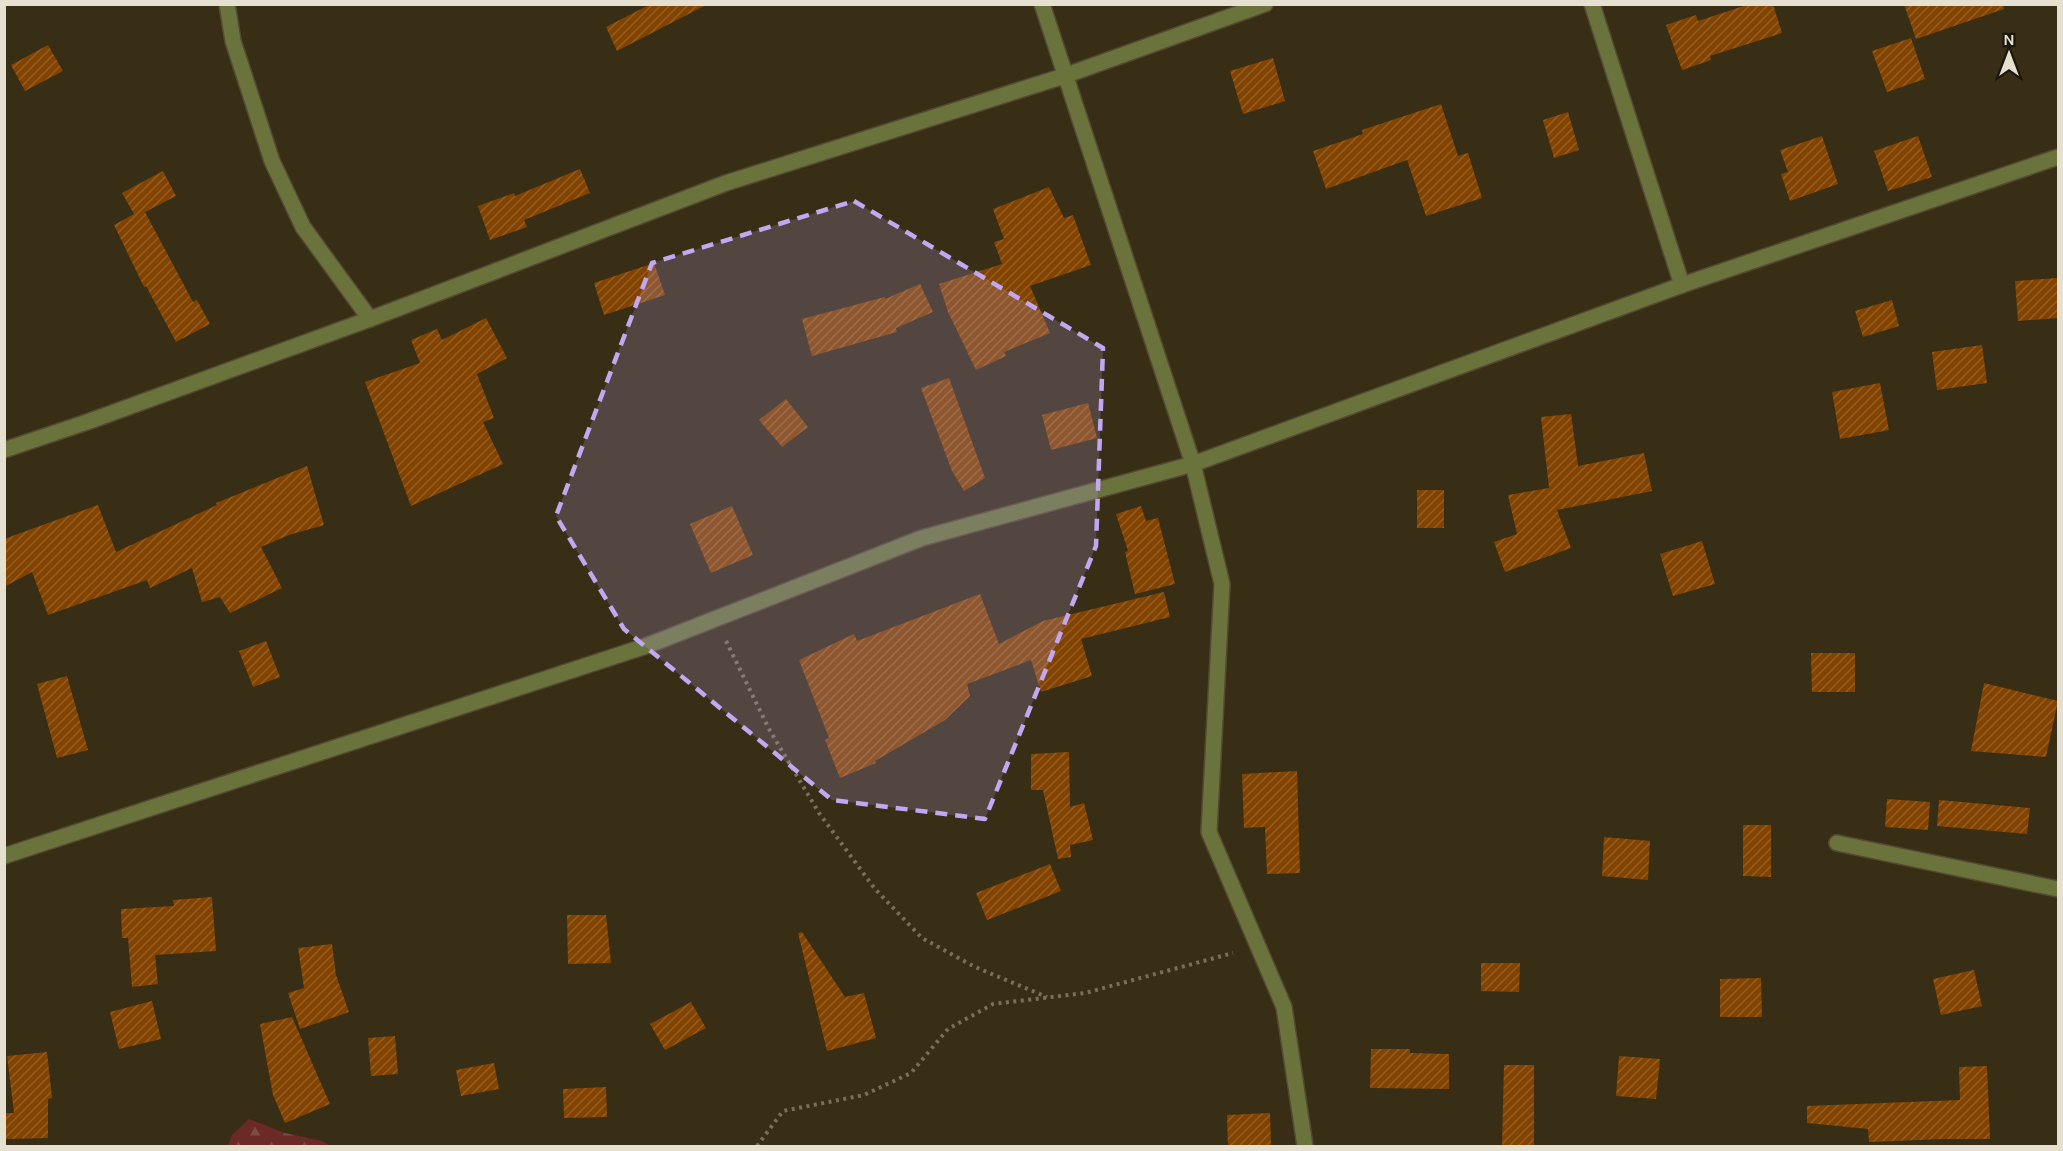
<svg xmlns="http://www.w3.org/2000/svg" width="2063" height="1151" viewBox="0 0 2063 1151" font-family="Karla,sans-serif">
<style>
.forest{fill:url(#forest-firs)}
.building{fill:url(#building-hatch)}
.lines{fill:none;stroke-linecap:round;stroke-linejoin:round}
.minor-casing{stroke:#544a33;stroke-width:18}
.path{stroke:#776f5a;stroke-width:4;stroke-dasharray:3 4.5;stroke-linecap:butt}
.minor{stroke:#6b733d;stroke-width:15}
.marked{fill:#c2a8f2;fill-opacity:0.2;stroke:#c2a8f2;stroke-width:4.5;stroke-dasharray:12 8;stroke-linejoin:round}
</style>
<defs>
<pattern id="forest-firs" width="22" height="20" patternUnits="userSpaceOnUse" patternTransform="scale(1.5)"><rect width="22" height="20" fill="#6b2a24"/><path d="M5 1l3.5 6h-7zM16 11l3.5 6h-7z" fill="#804943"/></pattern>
<pattern id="building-hatch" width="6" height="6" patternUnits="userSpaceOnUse" patternTransform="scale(1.5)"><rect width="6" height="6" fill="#824300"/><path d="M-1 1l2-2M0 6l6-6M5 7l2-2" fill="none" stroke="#945e24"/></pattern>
</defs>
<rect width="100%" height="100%" fill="#382e15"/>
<path class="forest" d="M249,1119L285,1133L322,1141L330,1146H228L232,1135Z"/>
<g class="building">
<path d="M651,4H708L617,51L606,27Z"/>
<path d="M1750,4H1773L1782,33L1710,56L1711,60L1682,70L1666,25L1696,15L1698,21Z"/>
<path d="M1904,4H2003L2004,9L1916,39Z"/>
<path d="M1911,38L1925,79L1887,92L1872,51Z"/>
<path d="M48,45L63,71L25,91L11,65Z"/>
<path d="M1273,58L1285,101L1243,114L1230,71Z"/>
<path d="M1441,104L1458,156L1468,153L1482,198L1426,216L1407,160L1326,189L1313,151L1363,134L1362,130Z"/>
<path d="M1568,112L1579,150L1554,158L1543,120Z"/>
<path d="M1822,136L1838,184L1790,201L1781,174L1788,172L1780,150Z"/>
<path d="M1918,136L1932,177L1888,191L1874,151Z"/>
<path d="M580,169L590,193L524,220L527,227L490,240L478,206L514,193L515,196Z"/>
<path d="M163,171L176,196L145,212L193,302L197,300L210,324L176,342L146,286L144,287L114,225L134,214L122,193Z"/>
<path d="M1049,187L1064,218L1073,215L1091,265L1030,286L1050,333L1004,352L1006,356L976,370L948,312L939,284L1002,264L994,242L1004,239L993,209Z"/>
<path d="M654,263L665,295L604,315L594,283Z"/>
<path d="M2057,278L2058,318L2018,321L2015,281Z"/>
<path d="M920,284L933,312L896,328L897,332L812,356L802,319L885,297V299Z"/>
<path d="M1892,300L1899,326L1863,337L1855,311Z"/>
<path d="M486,318L507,358L477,374L494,418L483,422L503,464L411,506L365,382L420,363L411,340L437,329L442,340Z"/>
<path d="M1982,345L1987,383L1937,390L1932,352Z"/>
<path d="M949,378L985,478L964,491L952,471L921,388Z"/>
<path d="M1880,383L1889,430L1840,439L1832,392Z"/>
<path d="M786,399L808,427L782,447L759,420Z"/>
<path d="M1088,403L1097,438L1051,450L1042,415Z"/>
<path d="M1571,414L1578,466L1644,453L1652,491L1557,510L1571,548L1505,572L1494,542L1517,534L1508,495L1549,488L1541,417Z"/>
<path d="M307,466L324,525L289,535L261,547L282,588L230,613L220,597L202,602L192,568L150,588L147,580L48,615L32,572L4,587V539L98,505L116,552L217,505L216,503Z"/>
<rect x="1417" y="490" width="27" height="38"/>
<path d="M732,506L753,555L711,573L690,524Z"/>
<path d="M1141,506L1146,521L1158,518L1175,584L1135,594L1125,552L1128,551L1116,514Z"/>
<path d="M1702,541L1715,584L1673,596L1660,554Z"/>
<path d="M1164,592L1170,617L1081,639L1092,676L1041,692L1031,660L967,684L970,696L945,720L875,761L876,763L840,778L825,740L829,738L799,660L854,634L857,641L980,594L999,644L1043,621Z"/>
<path d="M266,641L280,677L253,687L239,651Z"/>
<path d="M1811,653H1855V692H1812Z"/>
<path d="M67,676L88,750L57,758L37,684Z"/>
<path d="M1984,683L2058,701L2046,757L1971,751Z"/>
<path d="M1069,752L1070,807L1084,803L1093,840L1070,845L1071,857L1058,859L1043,790H1031V754Z"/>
<path d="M1297,771L1300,873L1267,874L1265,827L1244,828L1242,774Z"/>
<path d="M1887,799L1930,802L1928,830L1885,827Z"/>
<path d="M1939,800L2030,808L2027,834L1937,826Z"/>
<path d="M1743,825H1771V877L1743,876Z"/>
<path d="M1604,837L1650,841L1648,880L1602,876Z"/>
<path d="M1050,864L1061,891L987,920L976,893Z"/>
<path d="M212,897L216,951L155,955L158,984L132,987L128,938H122L121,909L174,906L173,900Z"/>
<path d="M567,915H606L611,963L568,964Z"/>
<path d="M802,932L845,997L864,993L876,1038L827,1051L798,933Z"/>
<path d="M332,944L336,975L349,1012L300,1029L288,993L304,988L298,948Z"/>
<path d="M1481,963H1520L1519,992L1481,991Z"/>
<path d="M1974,970L1982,1006L1941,1015L1933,979Z"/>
<path d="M1761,978L1762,1017H1720V979Z"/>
<path d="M152,1001L161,1039L119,1049L110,1012Z"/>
<path d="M691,1002L706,1028L665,1050L650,1024Z"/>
<path d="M292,1017L330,1104L285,1123L273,1095L260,1024Z"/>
<path d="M395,1036L398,1074L371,1076L368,1038Z"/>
<path d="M1371,1049H1410V1053L1449,1054V1089L1370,1088Z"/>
<path d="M47,1052L52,1098L48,1099V1138L6,1139V1113H14L7,1056Z"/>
<path d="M1619,1056L1660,1059L1656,1099L1616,1096Z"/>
<path d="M494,1063L499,1089L461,1096L456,1070Z"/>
<path d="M1504,1065H1534V1146H1502Z"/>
<path d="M1987,1066L1990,1139H1942L1869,1142L1868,1129L1807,1123V1106L1960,1100L1959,1067Z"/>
<path d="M606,1087L607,1117L564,1118L563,1089Z"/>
<path d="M1270,1113L1271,1146H1228L1227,1115Z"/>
</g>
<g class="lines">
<g class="minor-casing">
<g id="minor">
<path d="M227,4L233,41L272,161L303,227L370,319"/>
<path d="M1042,4L1193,464L1222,584L1209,832L1284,1007L1305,1146"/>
<path d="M1592,4L1682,285"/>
<path d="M4,450L90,421L370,319L726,183L1064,76L1265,4"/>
<path d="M1837,843L2058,889"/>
<path d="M4,856L646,646L922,538L1193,464L1682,285L2058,157"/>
</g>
</g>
<g class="path">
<path d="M726,641L769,729L819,813L875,889L922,938L975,967L1047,997"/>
<path d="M757,1146L783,1111L864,1095L911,1073L948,1029L993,1004L1085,993L1233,953"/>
</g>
<use href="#minor" class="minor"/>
</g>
<path class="marked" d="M854,201L1103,348L1096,546L985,819L832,800L624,629L556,516L652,263Z"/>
<rect width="2063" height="1151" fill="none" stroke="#e6e0d1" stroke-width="12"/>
<g transform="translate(2009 54)" stroke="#1b170c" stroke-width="4.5" paint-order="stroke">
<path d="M0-4.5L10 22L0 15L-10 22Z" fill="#e6e0d1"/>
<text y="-9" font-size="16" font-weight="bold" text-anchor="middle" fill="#e6e0d1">N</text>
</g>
</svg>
